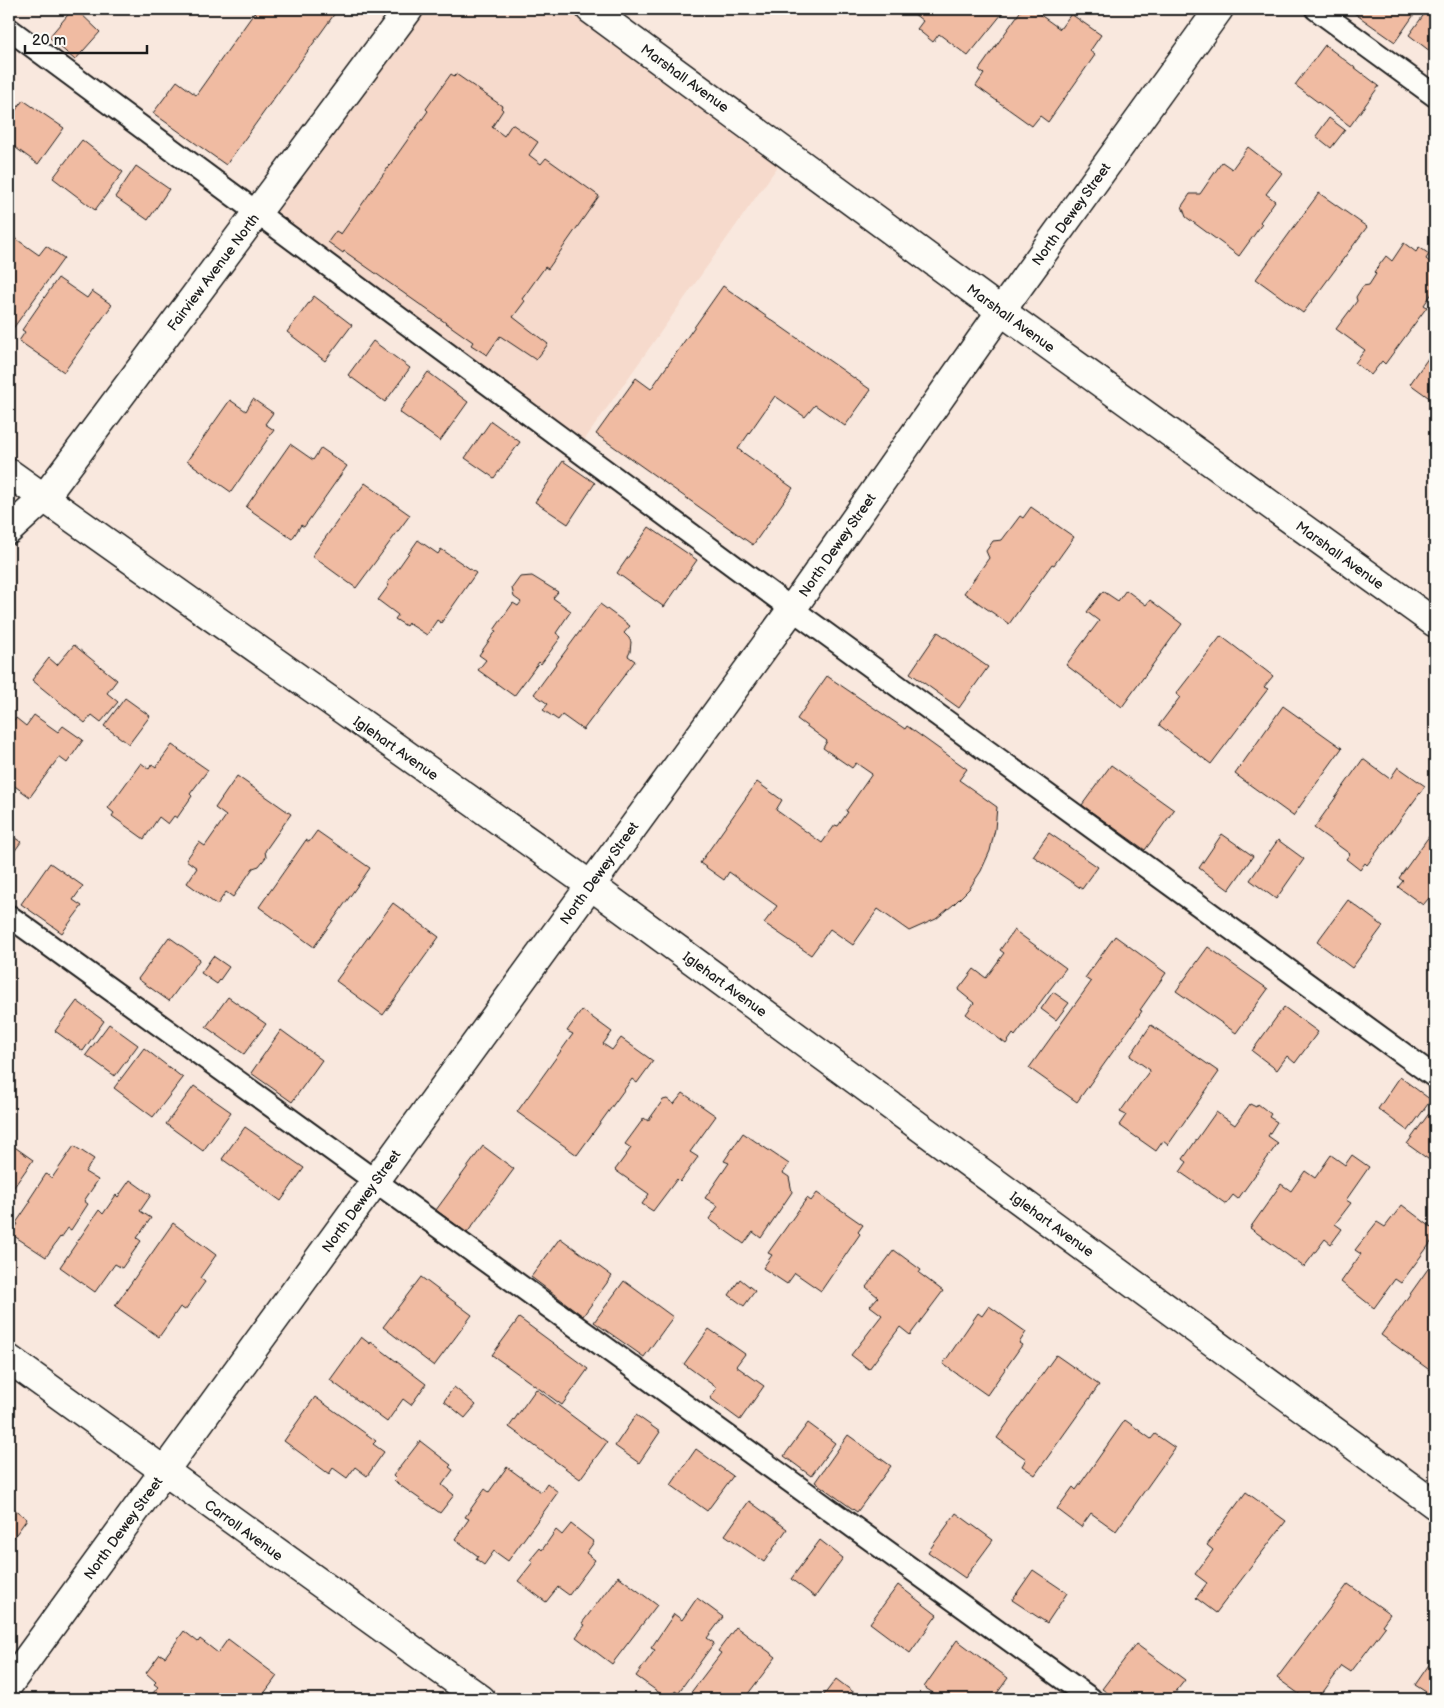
<svg xmlns="http://www.w3.org/2000/svg" width="1444" height="1708" viewBox="0 0 1444 1708" font-family="'Balsamiq Sans',sans-serif">
<style>
.built{fill:#f6dacc}
.building{fill:#f0bba2;stroke:#1c1c1c}
.lines{fill:none;stroke-linecap:round;stroke-linejoin:round}
.lane-casing{stroke:#1c1c1c;stroke-width:25}
.street-casing{stroke:#1c1c1c;stroke-width:31}
.secondary-casing{stroke:#1c1c1c;stroke-width:31}
.primary-casing{stroke:#1c1c1c;stroke-width:31}
.lane{stroke:#fdfcf7;stroke-width:21}
.street{stroke:#fdfcf7;stroke-width:28}
.secondary{stroke:#fdfcf7;stroke-width:28}
.primary{stroke:#fdfcf7;stroke-width:28}
.labels{text-anchor:middle;stroke-width:5;stroke-linejoin:round;paint-order:stroke}
.street-label{font-size:14px;fill:#1c1c1c;stroke:#fdfcf7}
</style>
<rect width="100%" height="100%" fill="#f9e8de"/>
<filter id="ink" filterUnits="userSpaceOnUse"><feTurbulence type="fractalNoise" baseFrequency=".02" numOctaves="2"/><feDisplacementMap in="SourceGraphic" scale="10" xChannelSelector="R" yChannelSelector="G"/><feConvolveMatrix kernelMatrix="1 2 1 2 8 2 1 2 1" color-interpolation-filters="sRGB"/></filter>
<g filter="url(#ink)">
<path class="built" d="M412,9H608L795,142L578,449L262,217Z"/>
<g class="building">
<path d="M73,9H76L100,32L75,60L49,37Z"/>
<path d="M257,9H338L226,165L153,113L177,81L196,95Z"/>
<path d="M908,9H1006L968,56L939,34L933,42L917,29L923,21Z"/>
<path d="M1022,9H1032L1060,29L1071,14L1101,35L1090,51L1095,55L1048,122L1040,116L1032,126L976,86L984,74L979,70Z"/>
<path d="M1356,9H1418L1395,42L1354,13Z"/>
<path d="M1428,9H1435V55L1409,35Z"/>
<path d="M1325,45L1379,86L1350,126L1295,85Z"/>
<path d="M451,74L454,76L456,74L502,106L501,108L503,110L492,127L504,136L512,124L538,142L529,155L541,164L546,158L599,196L548,269L545,267L522,299L525,301L513,317L548,344L536,360L500,336L487,355L471,345L473,342L344,251L343,253L328,242L336,231L341,234L428,111L426,109Z"/>
<path d="M23,100L64,128L38,164L9,143V120Z"/>
<path d="M1329,118L1345,130L1331,148L1316,136Z"/>
<path d="M82,140L123,172L95,210L53,178Z"/>
<path d="M1248,147L1282,173L1266,194L1275,201L1260,222L1262,224L1239,256L1186,217L1182,206L1190,194H1200L1222,162L1232,169Z"/>
<path d="M136,166L169,189L148,220L115,197Z"/>
<path d="M1319,193L1367,227L1303,313L1256,279Z"/>
<path d="M12,236L39,255L46,246L64,258L9,334V240Z"/>
<path d="M1404,243L1416,252L1419,247L1429,254L1426,259L1435,266V289L1424,305L1427,307L1385,364L1382,361L1371,375L1355,363L1365,350L1336,329L1357,301L1356,297L1363,286L1369,285L1376,274L1374,272L1386,256L1392,261Z"/>
<path d="M58,278L87,298L92,291L112,305L64,372L19,341L25,332L22,330Z"/>
<path d="M723,286L871,390L845,426L815,405L805,417L775,396L738,449L793,488L753,545L596,434L636,378L651,389Z"/>
<path d="M314,296L352,325L325,361L287,332Z"/>
<path d="M373,341L410,368L385,402L348,375Z"/>
<path d="M1431,354L1435,357V402L1410,384Z"/>
<path d="M428,372L468,402L440,441L399,412Z"/>
<path d="M253,399L273,413L265,424L274,430L231,492L187,461L230,400L246,411Z"/>
<path d="M491,421L520,442L494,478L465,458Z"/>
<path d="M290,444L313,460L321,448L347,466L304,527L301,525L292,539L246,507Z"/>
<path d="M563,461L595,483L568,524L535,502Z"/>
<path d="M365,483L410,515L356,588L312,556Z"/>
<path d="M1031,507L1074,537L1054,565L1052,564L1009,624L964,593L989,558L986,551L993,541L1002,540L1020,516L1023,518Z"/>
<path d="M649,527L697,560L664,607L617,573Z"/>
<path d="M418,540L438,554L441,549L476,573L441,623L437,620L427,635L408,623L406,626L395,619L398,615L378,600L389,585L387,584Z"/>
<path d="M532,576L558,592L553,598L571,611L556,633L561,637L541,664L539,662L514,696L478,670L486,660L479,655L496,631L494,630L513,603L518,606L521,602L514,597L512,588L520,577Z"/>
<path d="M1126,590L1146,605L1150,600L1182,624L1122,707L1066,665L1099,621L1087,612L1103,591L1118,601Z"/>
<path d="M600,604L630,626L624,633L629,638L631,642L630,652L628,656L635,661L583,730L562,715L558,720L543,710L548,704L534,694Z"/>
<path d="M938,632L988,667L959,708L910,673Z"/>
<path d="M1221,636L1273,676L1264,687L1268,689L1211,764L1159,725L1180,697L1176,694Z"/>
<path d="M74,645L117,680L107,693L118,702L101,722L92,715L85,723L32,680L49,658L57,665Z"/>
<path d="M827,676L905,729L907,726L967,769L959,780L997,807L995,829L990,851L981,871L969,889L953,905L936,919L909,931L878,909L853,945L830,929L811,955L764,923L777,906L729,872L724,880L700,863L757,782L782,800L776,810L822,843L835,825L838,826L848,812L846,811L872,774L856,763L852,768L823,748L827,741L797,719Z"/>
<path d="M125,698L150,716L129,744L104,726Z"/>
<path d="M1283,706L1342,748L1293,816L1235,774Z"/>
<path d="M34,715L58,732L63,726L83,740L67,763L59,757L30,797L9,782V720L11,717L15,720L16,718L26,726Z"/>
<path d="M172,745L208,770L190,794L192,796L177,818L174,816L168,824L159,817L144,839L112,816L114,813L108,808L141,763L149,769L152,764L156,767Z"/>
<path d="M1363,759L1390,779L1398,767L1425,786L1367,865L1365,863L1360,870L1346,859L1350,854L1314,828Z"/>
<path d="M1111,765L1174,810L1145,850L1082,805Z"/>
<path d="M237,776L291,814L265,851L266,857L259,866L253,868L233,897L226,892L217,905L187,883L197,868L186,860L199,842L205,846L226,816L215,808Z"/>
<path d="M1435,828V902L1429,898L1423,905L1398,887L1403,881L1399,878Z"/>
<path d="M317,831L370,868L314,947L259,907L306,840L309,842Z"/>
<path d="M1049,833L1098,867L1082,889L1033,856Z"/>
<path d="M9,834L21,842L9,859Z"/>
<path d="M1222,834L1253,856L1229,890L1199,868Z"/>
<path d="M1278,840L1304,859L1276,899L1250,880Z"/>
<path d="M50,863L83,886L73,900L82,906L62,933L21,904Z"/>
<path d="M1348,900L1383,926L1352,968L1317,942Z"/>
<path d="M393,903L439,937L383,1015L336,981Z"/>
<path d="M1014,930L1066,968L1015,1036L1013,1034L1006,1044L966,1014L974,1003L958,990L974,969L986,978L1004,953L1000,950Z"/>
<path d="M1115,936L1166,973L1140,1010L1142,1011L1077,1102L1029,1068L1091,982L1085,978Z"/>
<path d="M169,937L200,959L169,1001L138,979Z"/>
<path d="M1208,947L1268,989L1236,1033L1176,991Z"/>
<path d="M213,956L229,967L217,984L201,973Z"/>
<path d="M1053,992L1069,1003L1056,1020L1041,1009Z"/>
<path d="M228,997L266,1024L244,1054L206,1027Z"/>
<path d="M77,1001L104,1021L83,1051L55,1031Z"/>
<path d="M1284,1007L1318,1032L1295,1063L1287,1056L1277,1070L1252,1051Z"/>
<path d="M582,1010L612,1032L603,1044L612,1050L621,1038L653,1061L637,1083L632,1079L577,1155L517,1112L573,1034L567,1031Z"/>
<path d="M109,1024L138,1045L115,1076L86,1055Z"/>
<path d="M1151,1025L1219,1072L1168,1145L1163,1141L1156,1151L1119,1125L1126,1115L1120,1112L1150,1070L1130,1056Z"/>
<path d="M281,1030L322,1060L292,1102L251,1073Z"/>
<path d="M144,1048L183,1078L153,1117L114,1088Z"/>
<path d="M1400,1077L1431,1100L1408,1131L1378,1109Z"/>
<path d="M194,1086L231,1112L203,1151L166,1124Z"/>
<path d="M683,1093L716,1116L690,1152L698,1157L680,1182L677,1179L653,1211L642,1204L649,1194L615,1170L631,1148L625,1144L644,1118L648,1121L663,1100L667,1099L674,1104Z"/>
<path d="M1250,1104L1256,1107L1258,1104L1271,1114L1269,1117L1277,1122L1268,1136L1278,1143L1238,1199L1233,1195L1226,1204L1180,1172L1187,1162L1183,1159L1216,1112L1235,1125Z"/>
<path d="M1433,1108L1435,1110V1164L1407,1144Z"/>
<path d="M245,1127L304,1168L281,1201L222,1159Z"/>
<path d="M743,1133L789,1164L783,1173L789,1177L792,1192L761,1238L753,1232L744,1244L709,1219L718,1206L705,1198L729,1163L724,1161Z"/>
<path d="M9,1143L33,1160L9,1194Z"/>
<path d="M74,1146L94,1159L85,1172L98,1180L84,1201L88,1204L71,1230L68,1228L61,1238L60,1237L46,1257L11,1234L18,1224L16,1223L31,1201L29,1200L46,1174L52,1178Z"/>
<path d="M483,1146L514,1169L467,1233L436,1210Z"/>
<path d="M1331,1155L1345,1165L1352,1155L1369,1167L1346,1200L1351,1203L1335,1224L1342,1229L1331,1244L1325,1239L1304,1267L1250,1228L1281,1184L1291,1191L1305,1171L1315,1178Z"/>
<path d="M130,1180L151,1195L140,1211L151,1218L137,1238L141,1241L122,1268L115,1264L95,1292L60,1267L99,1210L103,1214L116,1195L118,1197Z"/>
<path d="M817,1193L863,1225L858,1232L860,1234L821,1291L795,1273L787,1284L763,1268L772,1255L768,1253L807,1198L811,1201Z"/>
<path d="M1402,1205L1435,1230V1237L1401,1283L1395,1279L1374,1308L1341,1282L1361,1254L1355,1250L1377,1222L1385,1227Z"/>
<path d="M173,1223L216,1255L200,1278L205,1282L185,1310L180,1307L159,1337L115,1306Z"/>
<path d="M560,1238L612,1276L583,1316L531,1277Z"/>
<path d="M894,1250L921,1270L919,1273L943,1291L910,1335L900,1327L869,1369L851,1355L882,1315L870,1306L878,1297L866,1287Z"/>
<path d="M1435,1259V1374L1381,1335Z"/>
<path d="M421,1277L472,1315L434,1366L383,1327Z"/>
<path d="M740,1279L755,1291L744,1306L729,1295Z"/>
<path d="M624,1281L673,1317L644,1357L594,1322Z"/>
<path d="M989,1306L1026,1332L1019,1343L1022,1345L987,1395L943,1364L978,1313L982,1316Z"/>
<path d="M519,1318L588,1369L562,1405L492,1355Z"/>
<path d="M709,1329L745,1354L736,1366L764,1386L740,1420L710,1398L717,1388L684,1364Z"/>
<path d="M361,1337L370,1344L371,1342L426,1384L411,1405L403,1399L387,1422L330,1380Z"/>
<path d="M1056,1355L1099,1385L1035,1475L1022,1466L1026,1459L997,1438Z"/>
<path d="M454,1387L476,1405L465,1418L444,1401Z"/>
<path d="M536,1389L607,1442L580,1479L509,1427Z"/>
<path d="M315,1397L376,1441L373,1444L384,1452L367,1476L355,1467L347,1478L333,1468L329,1474L284,1441Z"/>
<path d="M636,1415L660,1432L639,1463L615,1446Z"/>
<path d="M1125,1420L1151,1439L1155,1434L1175,1448L1116,1531L1091,1513L1081,1527L1057,1509L1073,1487L1076,1490Z"/>
<path d="M808,1423L835,1443L811,1476L784,1456Z"/>
<path d="M848,1435L891,1466L857,1512L815,1482Z"/>
<path d="M420,1441L451,1465L449,1467L453,1470L442,1485L454,1495L440,1513L394,1481L396,1479L393,1476Z"/>
<path d="M696,1449L733,1476L707,1511L671,1485Z"/>
<path d="M507,1467L541,1492L547,1483L558,1492L508,1561L494,1551L484,1565L476,1559L478,1556L455,1539L469,1519L465,1517L485,1489L489,1492Z"/>
<path d="M1246,1492L1286,1521L1216,1613L1196,1598L1207,1583L1195,1574L1213,1550L1207,1545Z"/>
<path d="M749,1501L787,1529L764,1562L725,1535Z"/>
<path d="M9,1505L27,1519L9,1544Z"/>
<path d="M956,1513L993,1540L965,1578L928,1552Z"/>
<path d="M571,1524L594,1542L586,1553L595,1560L569,1595L558,1587L546,1602L518,1581L533,1562L530,1560L540,1548L542,1550L556,1530L562,1535Z"/>
<path d="M820,1540L843,1558L815,1597L791,1579Z"/>
<path d="M1033,1570L1067,1593L1047,1623L1012,1600Z"/>
<path d="M618,1576L657,1605L612,1664L576,1637L585,1625L582,1623Z"/>
<path d="M1348,1584L1390,1614L1382,1625L1385,1627L1351,1672L1342,1666L1318,1699H1306L1277,1678Z"/>
<path d="M898,1585L937,1615L910,1653L870,1623Z"/>
<path d="M697,1598L723,1617L707,1638L714,1643L678,1693L675,1691L670,1699H668L636,1676L655,1650L651,1648L674,1614L682,1620Z"/>
<path d="M736,1627L776,1657L744,1699H686L721,1653L718,1651Z"/>
<path d="M184,1631L198,1642L200,1639L218,1653L228,1639L277,1676L260,1699H148L158,1687L154,1684L156,1682L146,1673L160,1654L165,1657Z"/>
<path d="M957,1640L1008,1678L993,1699H942L924,1687Z"/>
<path d="M1136,1644L1185,1680L1170,1699H1116L1102,1689Z"/>
<path d="M1435,1656V1699H1424L1422,1698L1426,1692L1415,1685Z"/>
<path d="M836,1679L860,1697L858,1699H821Z"/>
</g>
<g class="lines">
<g class="lane-casing">
<g id="lane">
<path d="M1316,9L1435,96"/>
<path d="M9,29L792,609L1435,1077"/>
<path d="M9,916L1091,1699"/>
</g>
</g>
<g class="street-casing">
<g id="street">
<path d="M9,473L590,885L1435,1505"/>
<path d="M9,1359L481,1699"/>
<path d="M9,1684L792,609L1001,311L1219,9"/>
</g>
</g>
<g class="secondary-casing">
<path id="secondary" d="M9,530L44,498L409,9"/>
</g>
<g class="primary-casing">
<path id="primary" d="M590,9L1001,311L1435,623"/>
</g>
<use href="#lane" class="lane"/>
<use href="#street" class="street"/>
<use href="#secondary" class="secondary"/>
<use href="#primary" class="primary"/>
</g>
</g>
<g class="labels">
<g class="street-label">
<text transform="translate(685 78) rotate(36)" y="5">Marshall Avenue</text>
<text transform="translate(1071 214) rotate(-54)" y="5">North Dewey Street</text>
<text transform="translate(213 272) rotate(-53)" y="5">Fairview Avenue North</text>
<text transform="translate(1011 318) rotate(36)" y="5">Marshall Avenue</text>
<text transform="translate(837 545) rotate(-55)" y="5">North Dewey Street</text>
<text transform="translate(1340 555) rotate(36)" y="5">Marshall Avenue</text>
<text transform="translate(396 748) rotate(35)" y="5">Iglehart Avenue</text>
<text transform="translate(599 873) rotate(-54)" y="5">North Dewey Street</text>
<text transform="translate(725 984) rotate(36)" y="5">Iglehart Avenue</text>
<text transform="translate(361 1201) rotate(-54)" y="5">North Dewey Street</text>
<text transform="translate(1052 1224) rotate(36)" y="5">Iglehart Avenue</text>
<text transform="translate(123 1528) rotate(-54)" y="5">North Dewey Street</text>
<text transform="translate(244 1530) rotate(36)" y="5">Carroll Avenue</text>
</g>
</g>
<rect width="1444" height="1708" fill="none" stroke="#fdfcf7" stroke-width="30"/>
<rect x="15" y="15" width="1414" height="1678" fill="none" stroke="#1c1c1c" stroke-width="2" filter="url(#ink)"/>
<path d="M25 45v8h122v-8" fill="none" stroke="#1c1c1c" stroke-width="2.5"/>
<text x="32" y="45" font-size="15" fill="#1c1c1c" stroke="#fdfcf7" stroke-width="4" paint-order="stroke">20 m</text>
</svg>
